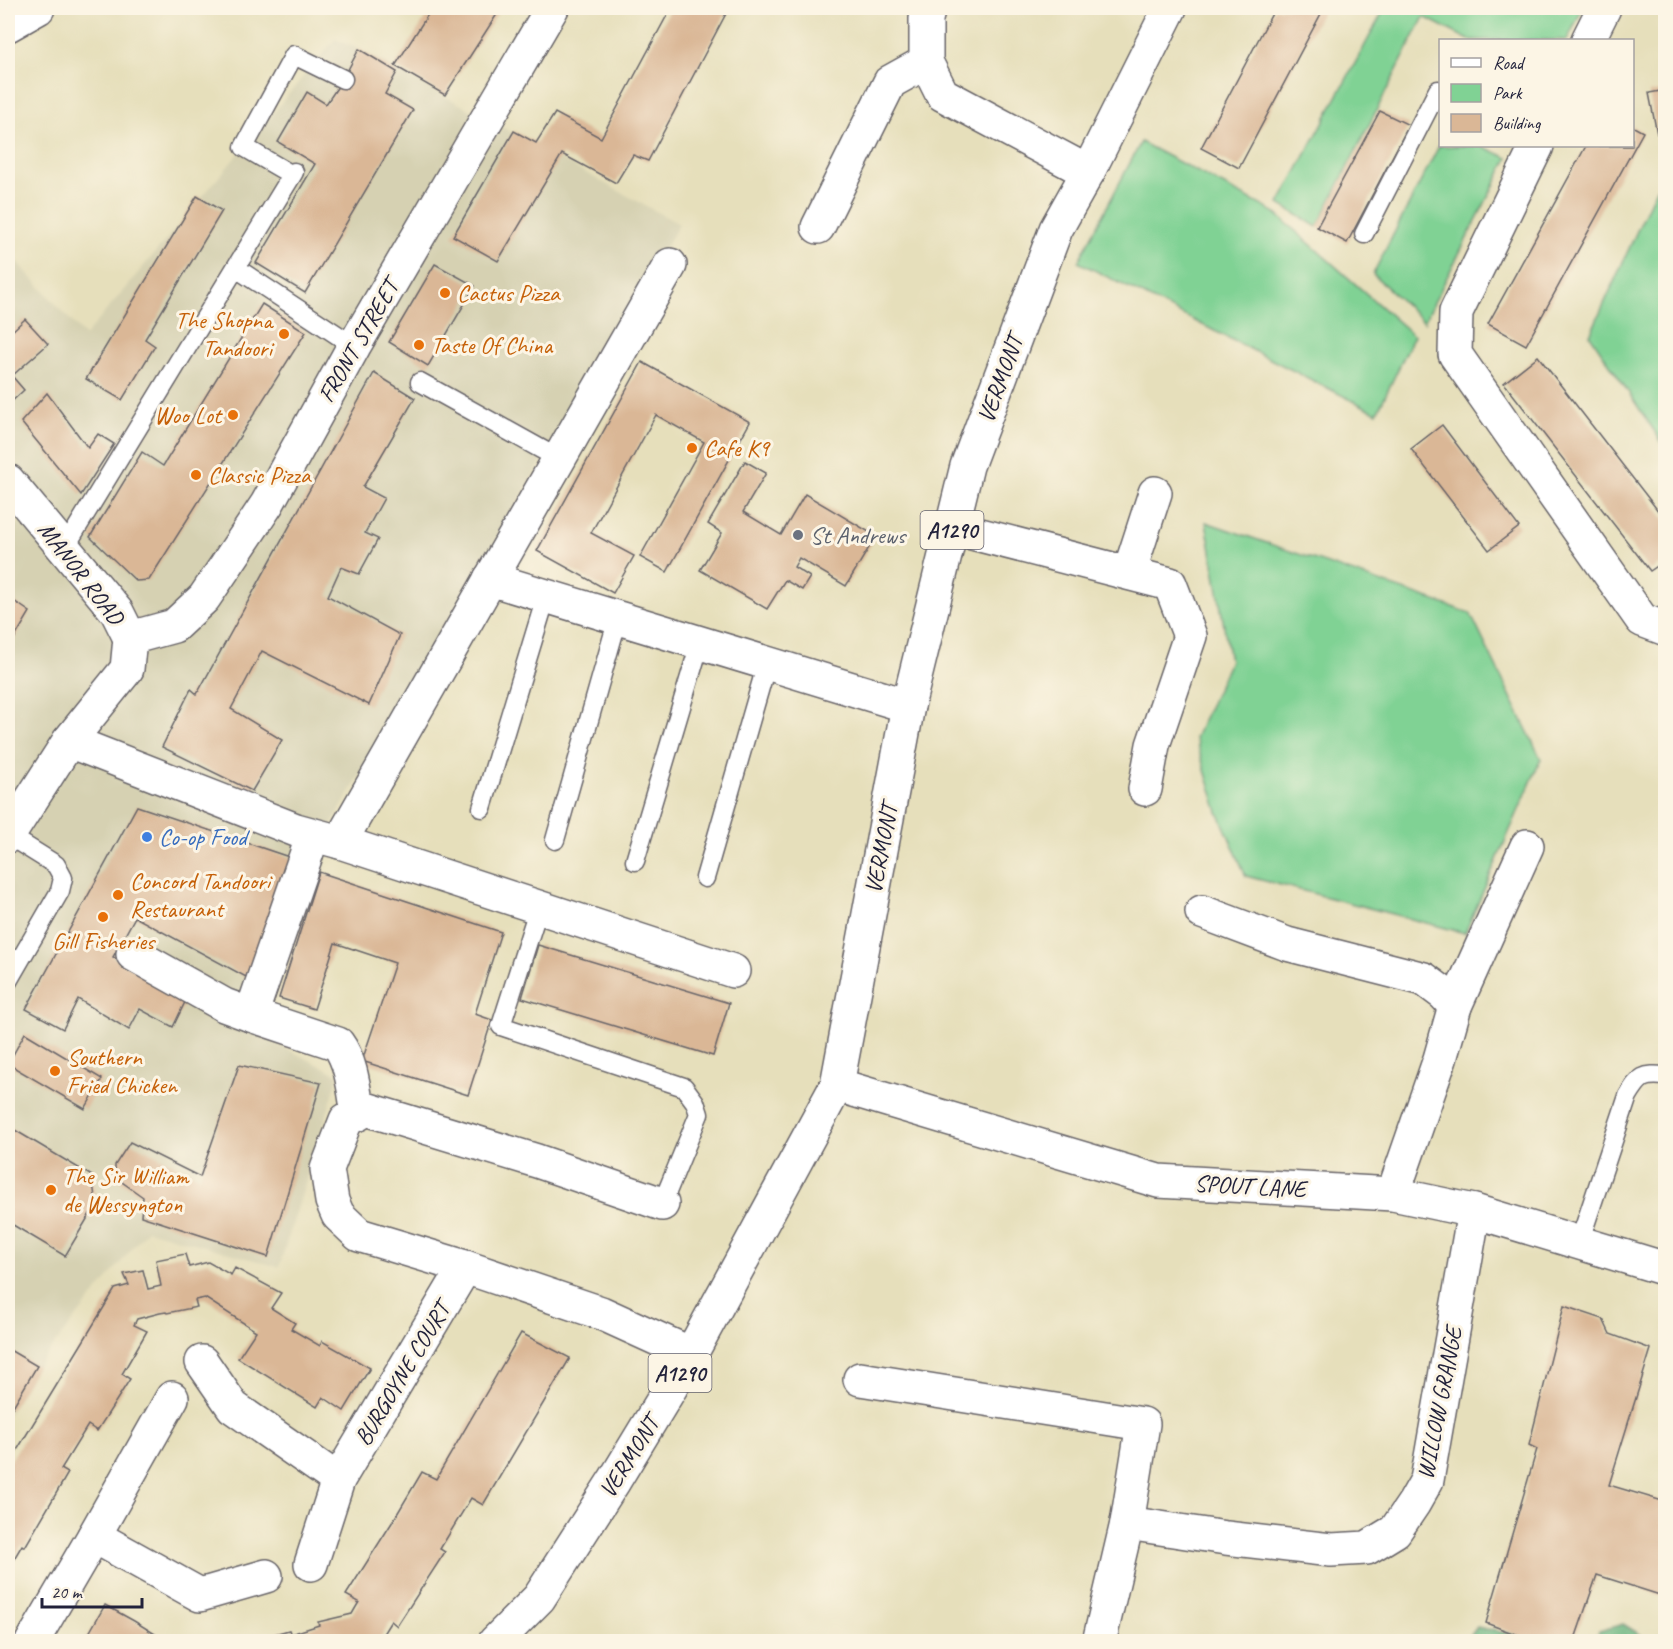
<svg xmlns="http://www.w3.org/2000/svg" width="1673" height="1649" viewBox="0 0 1673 1649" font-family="Caveat,sans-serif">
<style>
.built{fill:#d6d1b2}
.green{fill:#80d294;stroke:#517a68;stroke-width:1.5}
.forest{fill:#68b47e;stroke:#456b5c;stroke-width:1.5}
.building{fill:#dab796}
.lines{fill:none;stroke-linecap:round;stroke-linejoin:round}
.lane-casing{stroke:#676468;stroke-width:21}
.street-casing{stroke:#676468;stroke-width:36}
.primary-casing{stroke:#676468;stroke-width:36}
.lane{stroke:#fff;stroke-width:18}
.street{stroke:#fff;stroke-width:33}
.primary{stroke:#fff;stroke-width:33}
.food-dot{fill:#e8710a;stroke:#fcf5e5;stroke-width:2}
.worship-dot{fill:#6b7280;stroke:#fcf5e5;stroke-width:2}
.shop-dot{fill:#3f7fe0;stroke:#fcf5e5;stroke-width:2}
.labels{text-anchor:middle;stroke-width:6;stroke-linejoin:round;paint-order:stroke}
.shield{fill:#fcf5e5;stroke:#63616e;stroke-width:1.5}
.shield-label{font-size:22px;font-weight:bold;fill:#22223b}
.food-label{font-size:24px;fill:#c56008;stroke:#fcf5e5;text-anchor:start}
.street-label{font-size:24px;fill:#22223b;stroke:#fcf5e5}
.worship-label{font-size:24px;fill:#5b616d;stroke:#fcf5e5;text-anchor:start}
.shop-label{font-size:24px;fill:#366cbe;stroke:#fcf5e5;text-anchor:start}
</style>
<rect width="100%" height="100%" fill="#fcf5e5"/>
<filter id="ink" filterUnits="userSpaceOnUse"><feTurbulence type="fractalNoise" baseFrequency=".0167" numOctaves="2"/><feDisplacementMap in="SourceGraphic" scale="12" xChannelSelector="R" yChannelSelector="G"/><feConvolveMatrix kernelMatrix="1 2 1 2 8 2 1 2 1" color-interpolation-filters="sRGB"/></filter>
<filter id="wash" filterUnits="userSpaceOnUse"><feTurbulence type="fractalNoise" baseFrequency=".008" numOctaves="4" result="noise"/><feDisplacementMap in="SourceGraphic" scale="24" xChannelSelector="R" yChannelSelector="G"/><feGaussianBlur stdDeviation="1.35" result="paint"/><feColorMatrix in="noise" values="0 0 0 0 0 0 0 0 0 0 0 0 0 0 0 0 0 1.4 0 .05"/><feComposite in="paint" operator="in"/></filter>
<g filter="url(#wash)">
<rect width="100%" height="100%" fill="#e6dfbb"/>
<path class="built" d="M335,39L359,49L679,224L312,858L239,1025L339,1075L279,1267L147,1230L37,1366L8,1416V531L23,520L8,494V252L85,336Z"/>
<g class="green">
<path d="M1385,8H1583L1567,40H1469L1424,17L1317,227L1279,204Z"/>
<path d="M1141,142L1274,212L1414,336L1377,413L1078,262Z"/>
<path d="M1440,144V146H1482L1508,158L1424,322L1373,274Z"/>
<path d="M1665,179V447L1590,335L1656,189Z"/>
<path d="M1206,522L1470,613L1541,759L1465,933L1246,876L1218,812L1195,738L1230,661Z"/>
</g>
<g class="forest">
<path d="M1623,1624L1641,1635L1645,1641H1595L1599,1631Z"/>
<path d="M1477,1627L1547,1642H1466Z"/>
</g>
<g id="blocks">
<g class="building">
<path d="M432,8H501L445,95L395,66Z"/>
<path d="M671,8H729L648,161L633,155L616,183L562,154L498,261L453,236L514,131L536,143L555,113L601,138Z"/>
<path d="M1275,8H1324L1239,168L1201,148Z"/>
<path d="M359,49L397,72L385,94L413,110L305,293L256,263L315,164L278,142L307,92L326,104L343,79Z"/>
<path d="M1666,90V133L1657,134L1649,93Z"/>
<path d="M1380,111L1409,125L1347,243L1317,227Z"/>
<path d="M1632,126L1643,132L1526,345L1488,324L1586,146H1632Z"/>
<path d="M197,196L222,211L145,339L155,346L122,400L86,379Z"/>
<path d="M435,264L475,286L428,366L389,342Z"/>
<path d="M262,304L306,332L149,580L136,581L90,537L142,452L163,466Z"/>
<path d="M25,319L48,344L12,376L24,390L8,405V335Z"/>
<path d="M1538,356L1666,521V560L1650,571L1504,383Z"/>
<path d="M642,362L750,422L667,572L640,557L704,442L656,415L591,533L634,556L613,593L537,551Z"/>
<path d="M374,373L415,398L363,487L384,498L365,533L378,539L359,574L341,567L328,596L400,635L369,705L262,651L231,709L282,740L252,791L162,747L191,689L197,694Z"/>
<path d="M47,393L88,448L98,434L114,444L81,495L21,422Z"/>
<path d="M1442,425L1519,527L1489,550L1411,449Z"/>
<path d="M745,461L766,473L743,512L781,535L805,494L876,536L846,586L799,558L794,567L810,577L802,590L785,580L767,609L700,570L722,533L708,524Z"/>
<path d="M8,597L30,612L8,649Z"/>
<path d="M137,806L295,859L246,977L135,917L113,957L186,1000L173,1027L140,1009L129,1030L78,999L63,1029L26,1009Z"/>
<path d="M319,872L501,932L475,1014L492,1020L468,1095L362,1061L395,963L335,943L314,1009L279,998Z"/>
<path d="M538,945L729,1003L713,1056L522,998Z"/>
<path d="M25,1033L102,1079L85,1109L8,1064Z"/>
<path d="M239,1065L321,1083L268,1257L141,1216L143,1197L115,1177V1165L130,1142L200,1177Z"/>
<path d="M8,1126L92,1176L96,1204L65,1256L8,1222Z"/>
<path d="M185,1254L189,1267L208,1262L231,1275L235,1268L281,1293L271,1308L295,1323L291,1329L320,1346L322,1341L370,1368L344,1411L323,1397L317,1407L238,1358L256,1331L205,1298L195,1300L197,1307L167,1313L166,1312L160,1313L137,1319L134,1325L147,1331L122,1374L130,1379L97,1431L88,1425L61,1469L68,1473L25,1547L22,1545L8,1569V1465L115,1289L129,1285L124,1274L143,1270L148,1289L161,1286L156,1260Z"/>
<path d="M1564,1306L1603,1319L1610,1334L1651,1349L1609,1485L1666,1502V1597L1597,1575L1574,1642H1536L1486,1623L1537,1449L1529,1445Z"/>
<path d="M521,1333L570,1358L483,1505L471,1498L440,1549L445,1552L397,1626L391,1621L378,1642H246L289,1630L291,1634L319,1625L318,1622L352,1614L359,1602L346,1595L393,1521L422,1472L436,1479Z"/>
<path d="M8,1349L37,1366L11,1410L8,1408Z"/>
<path d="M105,1605L134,1621L168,1642H84Z"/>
</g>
</g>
</g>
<g filter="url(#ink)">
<use href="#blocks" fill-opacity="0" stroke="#676468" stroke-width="1.5"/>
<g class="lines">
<g class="lane-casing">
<g id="lane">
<path d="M292,175L244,147L294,55L343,79"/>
<path d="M1364,234L1438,90L1440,91"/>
<path d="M236,268L354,346"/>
<path d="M420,382L559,459"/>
<path d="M64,549L294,172"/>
<path d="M482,808L546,597"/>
<path d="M555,840L618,618"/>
<path d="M635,861L700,643"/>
<path d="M705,878L767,663"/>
<path d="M539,907L501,1026L684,1087L695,1102L699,1114L662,1204"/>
<path d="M8,981L60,891L63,878L56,865L8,835"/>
<path d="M1579,1243L1628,1096C1640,1076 1643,1074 1666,1076"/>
</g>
</g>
<g class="street-casing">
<g id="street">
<path d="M929,8L926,19V62L942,94L1088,172"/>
<path d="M8,25L38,8"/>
<path d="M1588,40L1604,8"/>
<path d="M1537,146L1456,312L1455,354L1642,620L1666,629"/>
<path d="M818,227L890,82L926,62"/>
<path d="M8,481L117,612L130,638"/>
<path d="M953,528L1170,584L1190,636L1153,745L1145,789"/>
<path d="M1129,573L1155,493"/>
<path d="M490,579L908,706"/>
<path d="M130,638L174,626L204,598L223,570L267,504L354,346L552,8"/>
<path d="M69,741L296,830L340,842L733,971"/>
<path d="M313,835L251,1015L338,1044C352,1063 354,1091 358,1114"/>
<path d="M8,836L69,741L127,669L130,638"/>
<path d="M340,842L670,265"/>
<path d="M1202,912L1287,944L1424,979L1444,994L1455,1006L1440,1059L1393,1194"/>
<path d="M133,954L224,1005L251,1015"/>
<path d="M1455,1006L1527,846"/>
<path d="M837,1085L1158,1181L1393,1194L1474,1211L1666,1269"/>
<path d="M662,1204L537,1161L366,1109L346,1120L327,1169L332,1201L338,1215L359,1235L465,1267L601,1313L691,1354"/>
<path d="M202,1362L233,1407L338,1480L465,1267"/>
<path d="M860,1379L1143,1424L1127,1523L1099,1642"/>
<path d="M1127,1523L1226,1538L1331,1550L1367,1548L1395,1531L1414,1503L1427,1480L1474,1211"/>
<path d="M94,1536L200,1595L266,1576"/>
<path d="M311,1564L338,1480"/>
<path d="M32,1642L94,1536L172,1398"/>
</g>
</g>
<g class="primary-casing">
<path id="primary" d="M495,1642L539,1598L614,1481L691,1354L837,1085L908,706L967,466L1056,229L1088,172L1170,8"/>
</g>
<use href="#lane" class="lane"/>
<use href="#street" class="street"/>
<use href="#primary" class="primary"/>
</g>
</g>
<g class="food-dot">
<circle cx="445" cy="293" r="6"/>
<circle cx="284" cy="334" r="6"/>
<circle cx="419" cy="345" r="6"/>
<circle cx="233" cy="415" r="6"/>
<circle cx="692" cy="448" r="6"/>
<circle cx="196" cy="475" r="6"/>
<circle cx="118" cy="895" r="6"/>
<circle cx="103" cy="917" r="6"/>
<circle cx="55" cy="1071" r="6"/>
<circle cx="51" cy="1190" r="6"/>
</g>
<circle class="worship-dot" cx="798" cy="535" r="6"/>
<circle class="shop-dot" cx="147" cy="837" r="6"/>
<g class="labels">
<g class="shield">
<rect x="920.5" y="511" width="63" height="38" rx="4.5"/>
<rect x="648.5" y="1354" width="63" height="38" rx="4.5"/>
</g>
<g class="shield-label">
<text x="952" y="538">A1290</text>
<text x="680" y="1381">A1290</text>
</g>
<g class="food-label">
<text x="457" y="301">Cactus Pizza</text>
<text x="272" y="328" text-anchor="end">The Shopna<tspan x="272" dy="28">Tandoori</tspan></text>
<text x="431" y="353">Taste Of China</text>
<text x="221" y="423" text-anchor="end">Woo Lot</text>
<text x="704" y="456">Cafe K9</text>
<text x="208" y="483">Classic Pizza</text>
<text x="130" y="889">Concord Tandoori<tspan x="130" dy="28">Restaurant</tspan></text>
<text x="103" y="949" text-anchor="middle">Gill Fisheries</text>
<text x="67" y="1065">Southern<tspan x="67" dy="28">Fried Chicken</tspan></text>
<text x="63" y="1184">The Sir William<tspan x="63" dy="28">de Wessyngton</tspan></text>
</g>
<g class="street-label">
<text transform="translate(358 341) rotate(-60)" y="8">FRONT STREET</text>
<text transform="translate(1000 379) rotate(-70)" y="8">VERMONT</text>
<text transform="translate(81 573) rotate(52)" y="8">MANOR ROAD</text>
<text transform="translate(881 849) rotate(-79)" y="8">VERMONT</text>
<text transform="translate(1250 1186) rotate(3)" y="8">SPOUT LANE</text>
<text transform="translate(402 1374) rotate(-59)" y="8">BURGOYNE COURT</text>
<text transform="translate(1439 1403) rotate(-79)" y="8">WILLOW GRANGE</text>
<text transform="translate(629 1457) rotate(-58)" y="8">VERMONT</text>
</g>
<g class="worship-label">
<text x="810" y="543">St Andrews</text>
</g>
<g class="shop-label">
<text x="159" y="845">Co-op Food</text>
</g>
</g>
<rect width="1673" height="1649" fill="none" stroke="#fcf5e5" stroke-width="30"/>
<rect x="1439" y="39" width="195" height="108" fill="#fcf5e5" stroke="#a5a1a1" stroke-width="1.5"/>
<rect x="1451" y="58" width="30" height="9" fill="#ffffff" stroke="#a5a1a1" stroke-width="1.5"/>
<text x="1493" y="69" font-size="18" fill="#22223b">Road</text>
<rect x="1451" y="84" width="30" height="18" fill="#80d294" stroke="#a5a1a1" stroke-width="1.5"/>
<text x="1493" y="99" font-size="18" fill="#22223b">Park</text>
<rect x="1451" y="114" width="30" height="18" fill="#dab796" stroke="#a5a1a1" stroke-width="1.5"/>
<text x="1493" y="129" font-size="18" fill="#22223b">Building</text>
<path d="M42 1598v9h100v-9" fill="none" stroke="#22223b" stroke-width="3"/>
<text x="51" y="1598" font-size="18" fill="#22223b" stroke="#fcf5e5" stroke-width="4.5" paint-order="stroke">20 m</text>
</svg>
